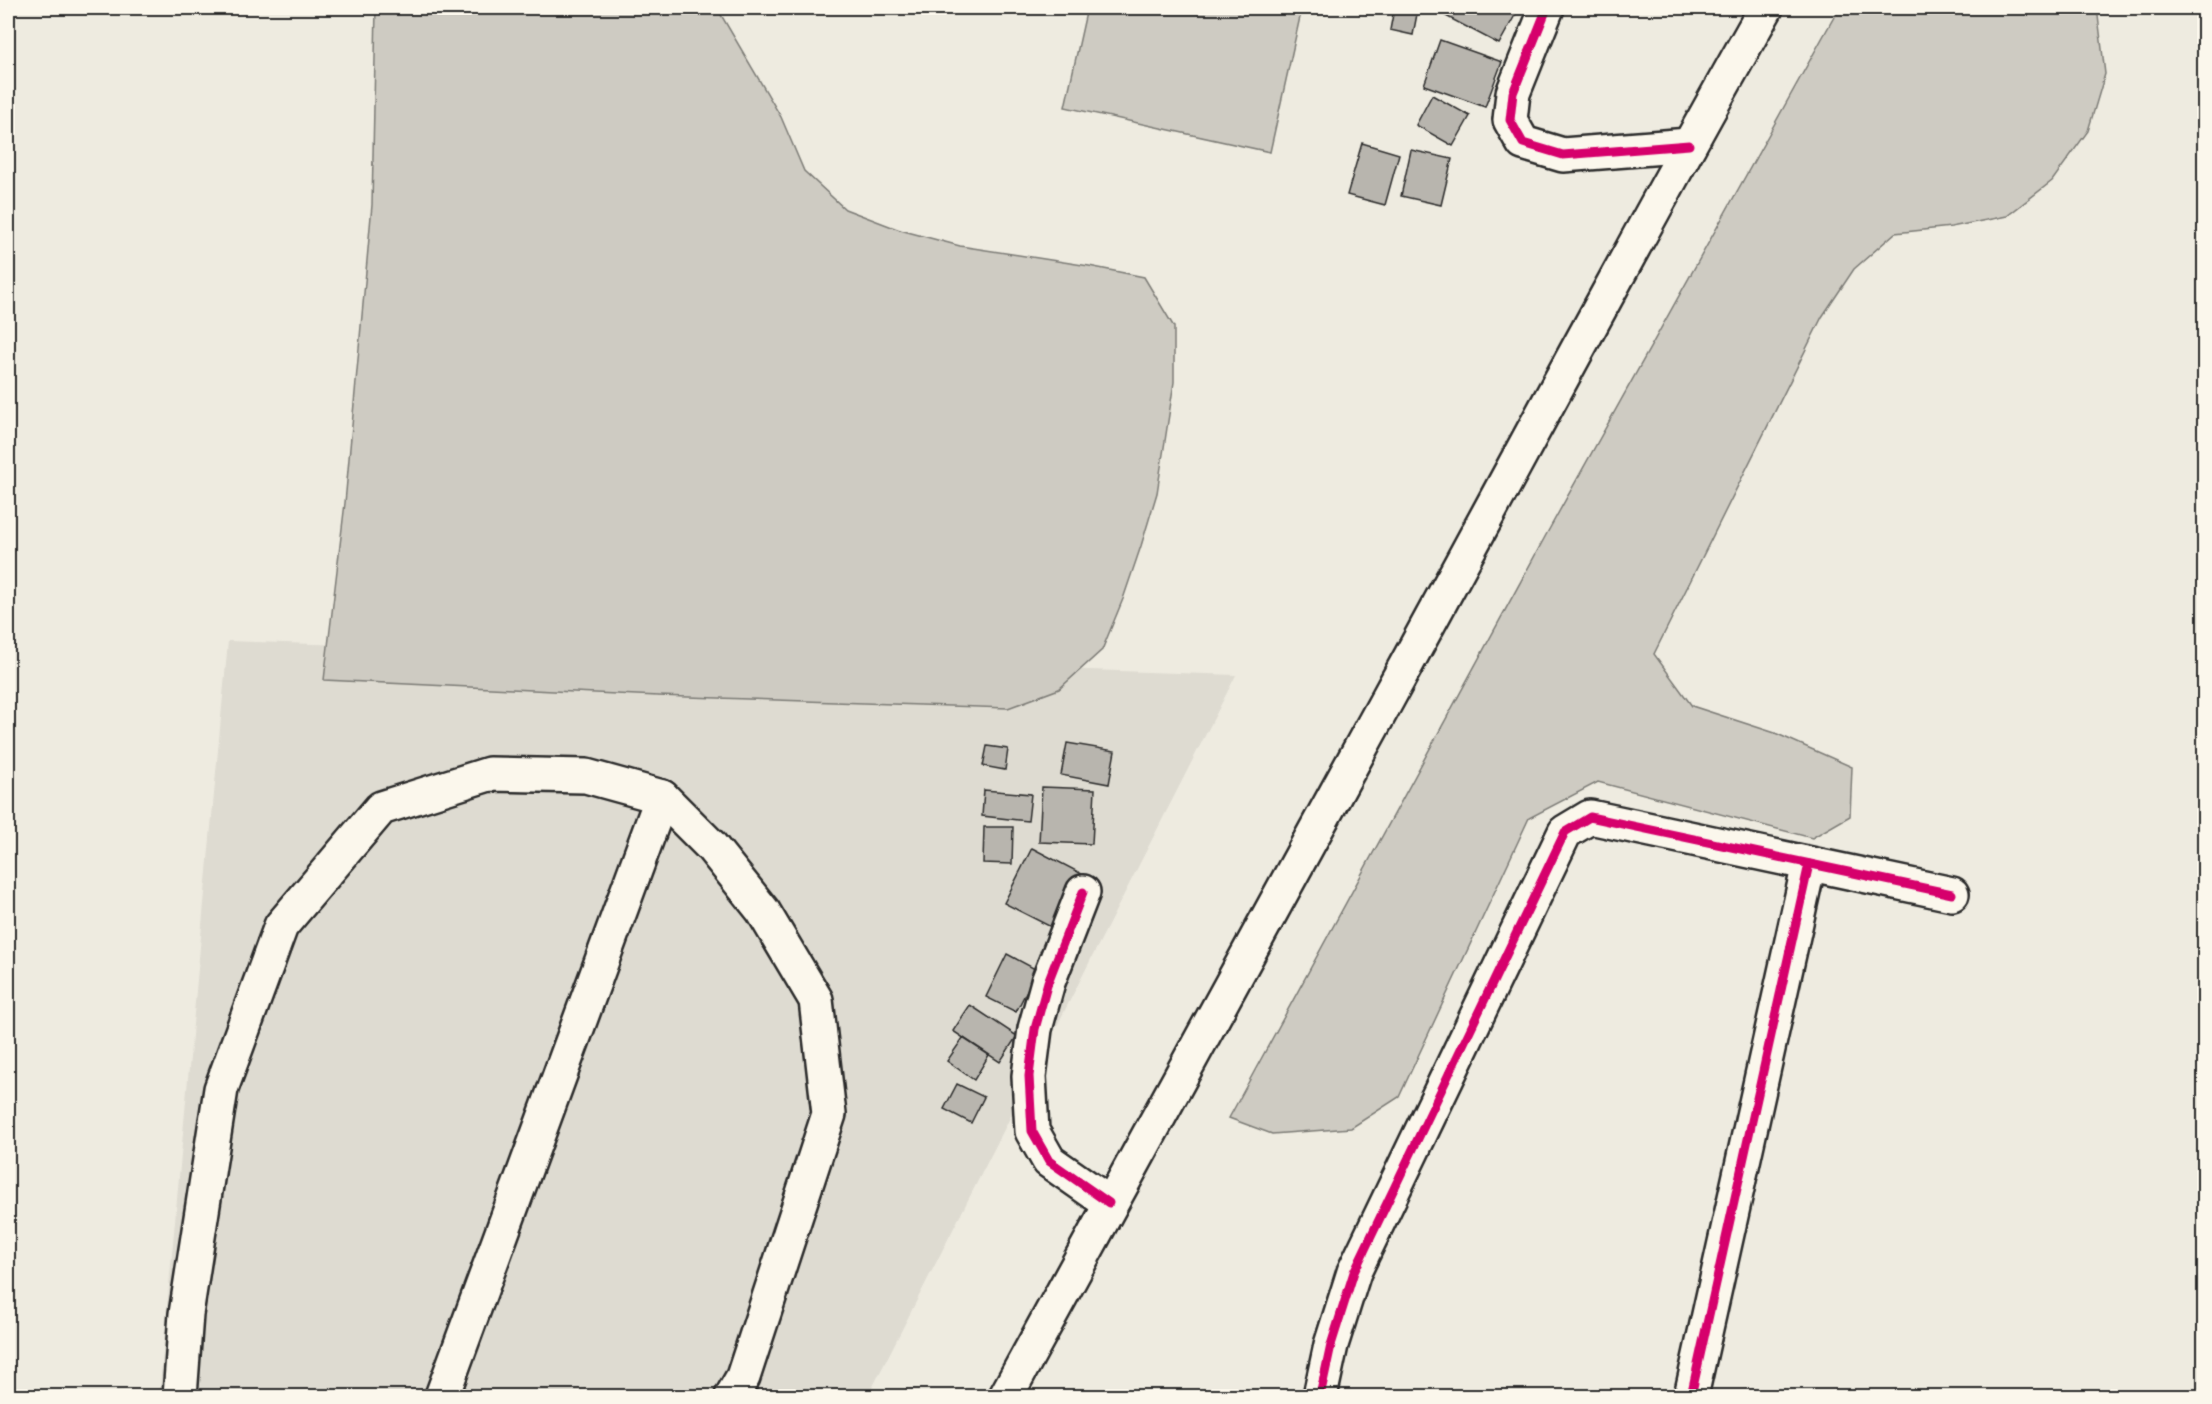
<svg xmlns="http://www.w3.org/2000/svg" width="2212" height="1404" viewBox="0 0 2212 1404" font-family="Itim,sans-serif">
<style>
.built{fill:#dedbd1}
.green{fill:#cecbc2;stroke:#7c7b76;stroke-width:1.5}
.building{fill:#b8b5ae;stroke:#2b2b2b;stroke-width:1.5}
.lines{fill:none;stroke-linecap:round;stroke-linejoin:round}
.minor-casing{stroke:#2b2b2b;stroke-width:38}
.highway-casing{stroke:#2b2b2b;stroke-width:38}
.minor{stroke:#fbf7ec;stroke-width:33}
.highway{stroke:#fbf7ec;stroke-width:33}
.cycleway-casing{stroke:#fbf7ec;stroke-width:13}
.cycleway{stroke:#d6006c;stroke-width:9}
</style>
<rect width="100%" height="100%" fill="#eeebe0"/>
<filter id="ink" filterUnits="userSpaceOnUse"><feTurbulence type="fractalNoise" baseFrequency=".0167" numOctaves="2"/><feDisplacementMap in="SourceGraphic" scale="12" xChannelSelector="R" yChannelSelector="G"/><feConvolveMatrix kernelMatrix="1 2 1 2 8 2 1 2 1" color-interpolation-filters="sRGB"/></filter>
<g filter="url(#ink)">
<path class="built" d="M228,641L1236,675L868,1396H159Z"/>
<g class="green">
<path d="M376,8H717L781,117L804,171L845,209L900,230L960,246L1089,266L1144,277L1174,327V382L1157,493L1141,546L1123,599L1102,650L1059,689L1008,708L658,696L324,680L345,503L372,205Z"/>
<path d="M1087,8H1302L1270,152L1065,107Z"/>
<path d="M1839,8H2094L2098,16L2105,74L2088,131L2052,181L2007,216L1951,227L1895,233L1854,269L1822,317L1654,654L1692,706L1775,733L1852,767L1850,816L1812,838L1598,782L1529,818L1399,1097L1351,1128L1272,1134L1229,1118L1546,535Z"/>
</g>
<g class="building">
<path d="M1443,8H1519L1499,44L1440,13Z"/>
<path d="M1394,9L1417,14L1413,35L1390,30Z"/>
<path d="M1440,40L1502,62L1485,107L1424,85Z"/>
<path d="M1432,95L1470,116L1453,146L1416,125Z"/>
<path d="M1362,143L1399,154L1385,205L1347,195Z"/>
<path d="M1411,150L1452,159L1441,205L1401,196Z"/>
<path d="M1067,743L1115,751L1109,784L1061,775Z"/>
<path d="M987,746L1008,749L1005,770L983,766Z"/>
<path d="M1042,787L1095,789L1092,844L1039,842Z"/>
<path d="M984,790L1031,794L1028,821L982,816Z"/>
<path d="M984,827H1013L1012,864L983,863Z"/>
<path d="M1032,848L1084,875L1057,930L1004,903Z"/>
<path d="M1007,954L1037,970L1016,1012L986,997Z"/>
<path d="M970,1005L1017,1036L1000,1062L953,1031Z"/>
<path d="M963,1038L989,1055L974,1080L947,1061Z"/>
<path d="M957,1084L984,1097L971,1123L944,1109Z"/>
</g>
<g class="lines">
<g class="minor-casing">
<g id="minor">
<path d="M1547,8L1513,93L1510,120L1523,143L1563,155L1689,145"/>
<path d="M1083,892L1048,982L1035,1029L1029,1076L1032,1131L1049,1161L1109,1203"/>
<path d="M180,1396L186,1314L221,1089L281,926L381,808L489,774L586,776L662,797L711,846L763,911L816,1000L829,1114L743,1377L732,1396"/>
<path d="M442,1396L662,797"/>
<path d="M1320,1396L1331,1345L1354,1272L1565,832L1590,817L1952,894"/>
<path d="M1691,1396L1809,864"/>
</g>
</g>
<g class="highway-casing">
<path id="highway" d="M1006,1396C1131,1163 1260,931 1388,698C1514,468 1637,236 1766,8"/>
</g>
<use href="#minor" class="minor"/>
<use href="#highway" class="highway"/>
<g class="cycleway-casing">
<g id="cycleway">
<path d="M1547,8L1513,93L1510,120L1523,143L1563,155L1689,145"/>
<path d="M1083,892L1048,982L1035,1029L1029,1076L1032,1131L1049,1161L1109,1203"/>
<path d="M1320,1396L1331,1345L1354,1272L1565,832L1590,817L1952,894"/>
<path d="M1691,1396L1809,864"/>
</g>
</g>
<use href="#cycleway" class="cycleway"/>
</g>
</g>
<rect width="2212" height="1404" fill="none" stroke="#fbf7ec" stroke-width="30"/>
<rect x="15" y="15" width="2182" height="1374" fill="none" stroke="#2b2b2b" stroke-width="2" filter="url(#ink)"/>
</svg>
